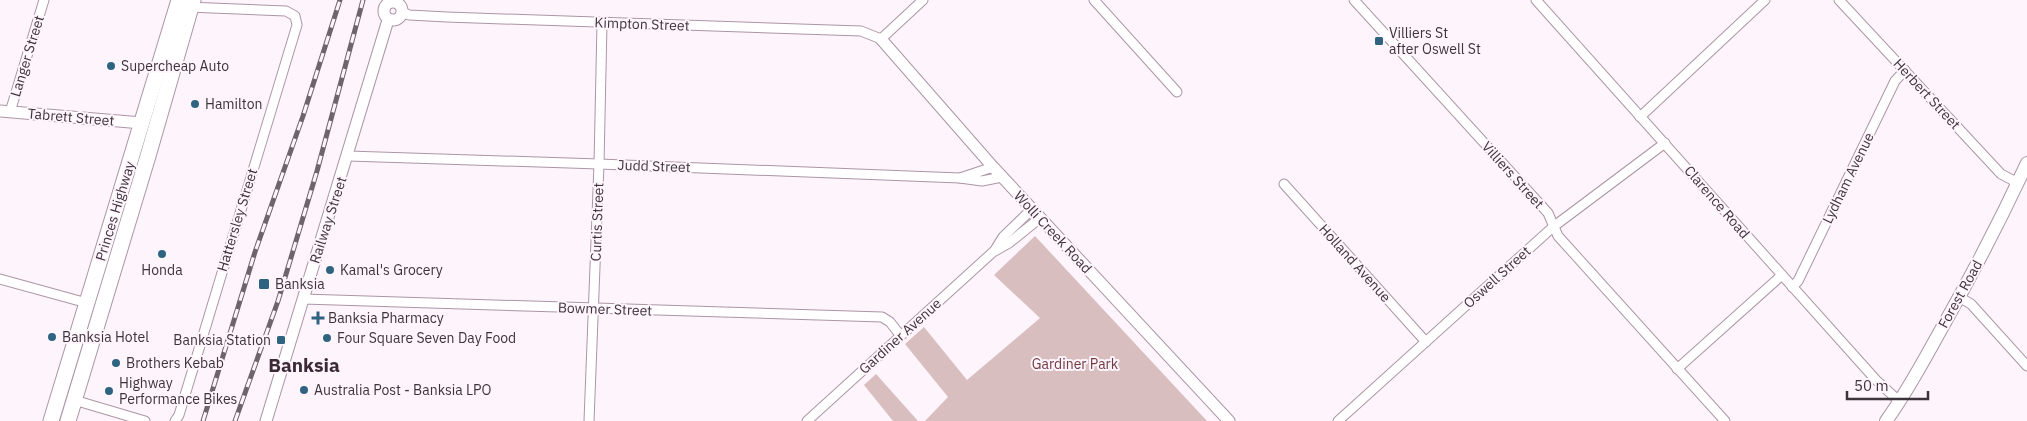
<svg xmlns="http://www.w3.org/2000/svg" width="2027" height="421" viewBox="0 0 2027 421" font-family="'IBM Plex Sans',sans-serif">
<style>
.green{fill:#d8bebf}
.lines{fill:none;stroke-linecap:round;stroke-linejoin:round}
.street-casing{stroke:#ac95a6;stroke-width:11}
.secondary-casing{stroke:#ac95a6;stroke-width:13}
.primary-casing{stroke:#ac95a6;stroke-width:14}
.highway-casing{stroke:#ac95a6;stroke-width:17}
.street{stroke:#fff;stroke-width:9}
.secondary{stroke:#fff;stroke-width:11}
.primary{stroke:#fff;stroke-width:12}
.highway{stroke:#fff;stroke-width:15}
.rail-casing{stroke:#6e656c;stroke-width:5}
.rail{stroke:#fef4fc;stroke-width:3;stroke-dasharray:9;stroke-linecap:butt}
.poi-dot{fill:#2f6480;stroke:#fef4fc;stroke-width:2}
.labels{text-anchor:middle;stroke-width:4;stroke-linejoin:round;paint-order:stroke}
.street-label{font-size:14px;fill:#3d343b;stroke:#fef4fc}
.poi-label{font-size:14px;fill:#3d343b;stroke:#fef4fc;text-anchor:start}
.park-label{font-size:14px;fill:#703a3f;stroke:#fef4fc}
.district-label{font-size:19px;font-weight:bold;fill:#3c2938;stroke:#fef4fc}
</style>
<rect width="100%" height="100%" fill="#fef4fc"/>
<g class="green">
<path d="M1035,236L1207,421H925L948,397L905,344L924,327L967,380L1040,318L994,275Z"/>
<path d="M876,374L918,421H893L864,385Z"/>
</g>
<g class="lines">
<g class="street-casing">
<g id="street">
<path d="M1094,0L1177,92"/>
<path d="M1354,0L1548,213L1558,236L1725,421"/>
<path d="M1536,0L1876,380L1900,402"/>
<path d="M1839,0L2001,174L2018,183"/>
<path d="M402,12L409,15L447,17L861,31L881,39L923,0"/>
<path d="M10,112L44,0"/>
<path d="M1640,117L1765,0"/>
<path d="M348,156L599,164L960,178L982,181L1002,177"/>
<path d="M960,178L993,167"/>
<path d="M1284,184L1426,342"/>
<path d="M995,250L1003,237L1032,209"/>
<path d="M0,279L87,303"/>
<path d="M1792,287L1798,281L1895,81L1905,70"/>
<path d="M1959,297L1971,304L2027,366"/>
<path d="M303,299L882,317L890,322L900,335"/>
<path d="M1677,369L1782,275"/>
<path d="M74,400L145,421"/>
<path d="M175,421L179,415L297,25L295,16L286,11L187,7"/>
<path d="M589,421L599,164L602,23"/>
<path d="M807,421L993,252L1009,243L1040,218"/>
<path d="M1338,421L1553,227L1665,143"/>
</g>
</g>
<g class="secondary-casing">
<g id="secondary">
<circle cx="393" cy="11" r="9"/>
<path d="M881,39L993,167L1229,421"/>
<path d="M0,111L142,123"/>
<path d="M266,421L388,20"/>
</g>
</g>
<g class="primary-casing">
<path id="primary" d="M1886,421C1908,391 1925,358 1943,326C1973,273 2001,219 2027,163"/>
</g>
<g class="highway-casing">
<g id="highway">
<path d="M51,421L179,0"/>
<path d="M68,421L148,156L193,0"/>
</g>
</g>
<use href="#street" class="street"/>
<use href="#secondary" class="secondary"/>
<use href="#primary" class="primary"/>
<use href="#highway" class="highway"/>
<g class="rail-casing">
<g id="rail">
<path d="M203,421L255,252L303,116L340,0"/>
<path d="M235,421L278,301L317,171L363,0"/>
</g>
</g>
<use href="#rail" class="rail"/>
</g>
<g class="poi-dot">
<rect x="1374" y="36" width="10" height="10" rx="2.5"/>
<circle cx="111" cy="66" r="5"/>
<circle cx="195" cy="104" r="5"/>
<circle cx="162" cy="254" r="5"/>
<circle cx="330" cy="270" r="5"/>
<rect x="258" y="278" width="12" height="12" rx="2.5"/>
<path d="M315.5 310.5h5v5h5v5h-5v5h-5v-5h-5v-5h5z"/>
<circle cx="52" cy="337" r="5"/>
<circle cx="327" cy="338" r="5"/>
<rect x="276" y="335" width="10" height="10" rx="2.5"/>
<circle cx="116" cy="363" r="5"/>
<circle cx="304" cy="390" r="5"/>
<circle cx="109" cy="391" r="5"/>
</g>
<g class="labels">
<g class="street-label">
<text transform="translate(642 24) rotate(2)" y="5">Kimpton Street</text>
<text transform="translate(27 56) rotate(-73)" y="5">Langer Street</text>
<text transform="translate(1927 94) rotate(47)" y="5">Herbert Street</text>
<text transform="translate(71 117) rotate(5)" y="5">Tabrett Street</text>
<text transform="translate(654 166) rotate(2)" y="5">Judd Street</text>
<text transform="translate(1513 175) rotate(48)" y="5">Villiers Street</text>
<text transform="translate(1848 178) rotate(-64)" y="5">Lydham Avenue</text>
<text transform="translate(1717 202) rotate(49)" y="5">Clarence Road</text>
<text transform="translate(115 211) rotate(-73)" y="5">Princes Highway</text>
<text transform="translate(237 220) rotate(-73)" y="5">Hattersley Street</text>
<text transform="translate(328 220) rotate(-72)" y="5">Railway Street</text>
<text transform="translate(597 222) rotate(-88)" y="5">Curtis Street</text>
<text transform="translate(1053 232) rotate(47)" y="5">Wolli Creek Road</text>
<text transform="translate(1355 263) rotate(48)" y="5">Holland Avenue</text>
<text transform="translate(1497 277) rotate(-42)" y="5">Oswell Street</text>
<text transform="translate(1960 294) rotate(-61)" y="5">Forest Road</text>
<text transform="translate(605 309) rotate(2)" y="5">Bowmer Street</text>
<text transform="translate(900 336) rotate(-42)" y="5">Gardiner Avenue</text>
</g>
<g class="poi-label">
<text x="1389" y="38">Villiers St<tspan x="1389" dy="16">after Oswell St</tspan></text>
<text x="121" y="71">Supercheap Auto</text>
<text x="205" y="109">Hamilton</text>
<text x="162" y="275" text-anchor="middle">Honda</text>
<text x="340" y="275">Kamal's Grocery</text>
<text x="275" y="289">Banksia</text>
<text x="328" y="323">Banksia Pharmacy</text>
<text x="62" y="342">Banksia Hotel</text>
<text x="337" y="343">Four Square Seven Day Food</text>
<text x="271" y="345" text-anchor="end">Banksia Station</text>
<text x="126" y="368">Brothers Kebab</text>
<text x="119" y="388">Highway<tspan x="119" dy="16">Performance Bikes</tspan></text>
<text x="314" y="395">Australia Post - Banksia LPO</text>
</g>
<g class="park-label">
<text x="1075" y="369">Gardiner Park</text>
</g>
<g class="district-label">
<text x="304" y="372">Banksia</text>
</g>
</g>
<path d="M1847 391v8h81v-8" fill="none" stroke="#3d343b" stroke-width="2.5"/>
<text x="1854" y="391" font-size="15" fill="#3d343b" stroke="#fef4fc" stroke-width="4" paint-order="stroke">50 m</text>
</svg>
